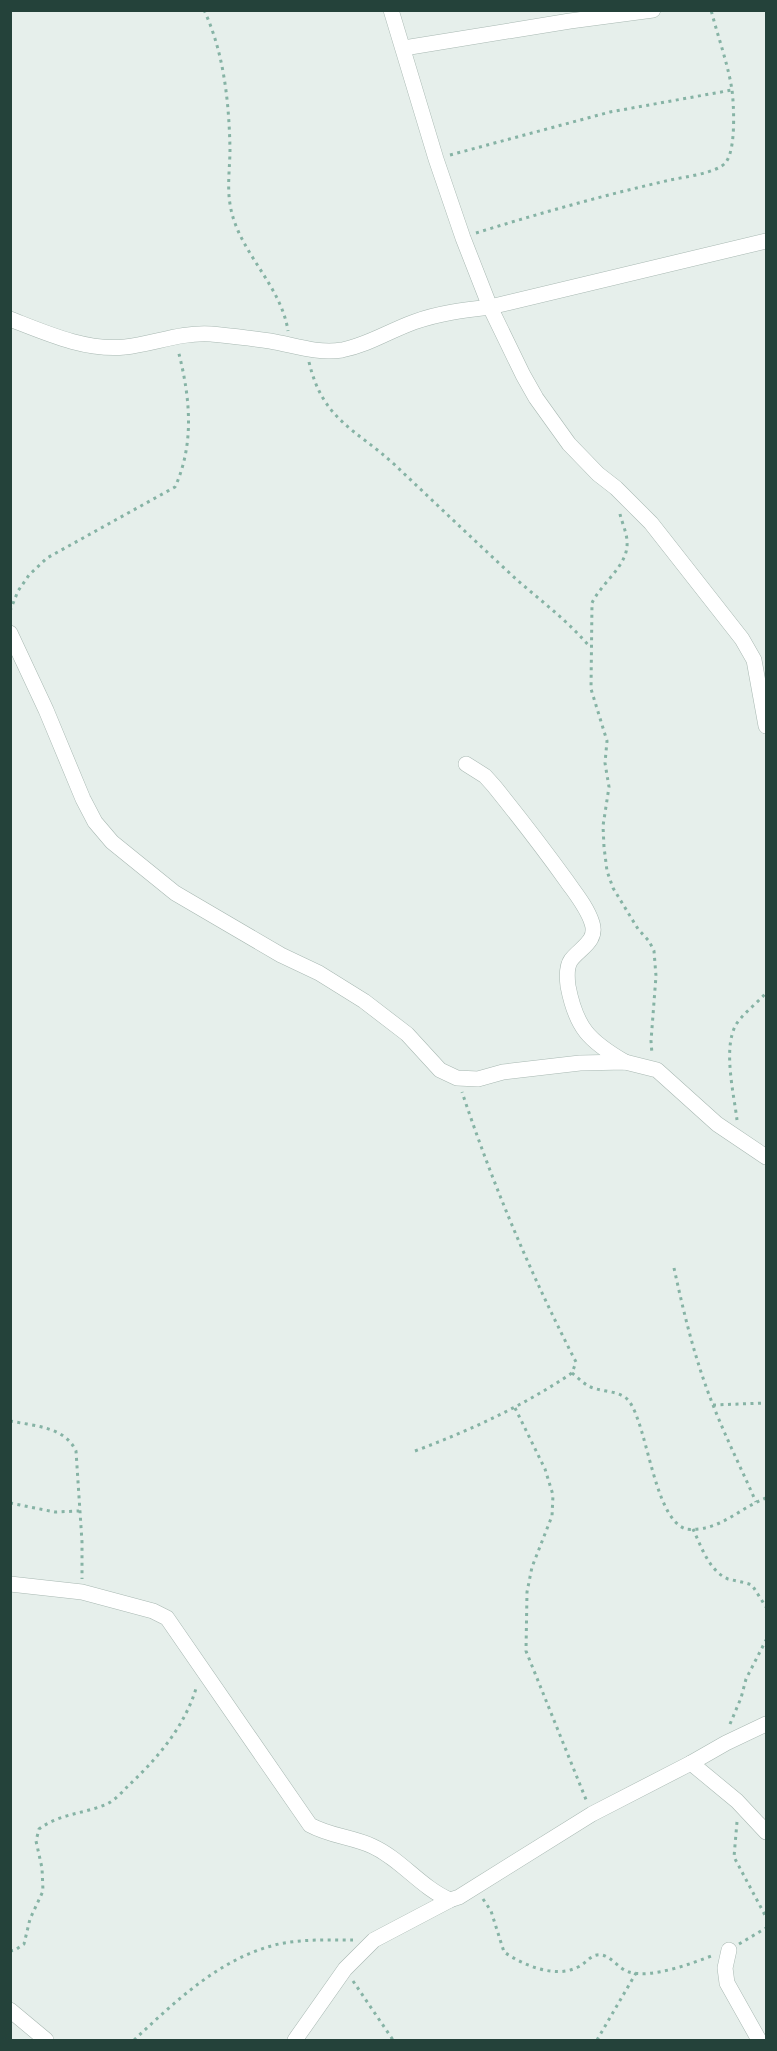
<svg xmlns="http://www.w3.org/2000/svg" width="777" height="2051" viewBox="0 0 777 2051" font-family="'Archivo Narrow',sans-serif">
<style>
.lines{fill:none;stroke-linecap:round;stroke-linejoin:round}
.minor-casing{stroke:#a8b8b2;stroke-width:16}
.path{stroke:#86b3a5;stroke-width:3;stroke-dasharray:3 4.5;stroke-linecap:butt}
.minor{stroke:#fff;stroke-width:15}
</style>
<rect width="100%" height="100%" fill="#e6efeb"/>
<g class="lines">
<g class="minor-casing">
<g id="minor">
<path d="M391,10L436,159L463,238L490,307L523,375L536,398L569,444L598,474L616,488L651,523L742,639L754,660L766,726"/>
<path d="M404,48L570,21L653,10"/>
<path d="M10,319C46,333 86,351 125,347C153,344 181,332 211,334C230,336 250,338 270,341C294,345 317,354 342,350C368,345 389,331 414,322C439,313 464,310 490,307L766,241"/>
<path d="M10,633L46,710L83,799L95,822L112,842L175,893L281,955L319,973L364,1001L407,1034L440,1070L457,1078L478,1079L503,1072L580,1063L625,1062L657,1070L717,1124L766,1157"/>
<path d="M466,764L485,776L494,786C519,817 543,848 566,880C575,893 587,907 592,923C598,941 580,948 571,960C566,967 567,978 568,986C576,1028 589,1041 625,1062"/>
<path d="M10,1584L82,1592L153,1611L167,1618L310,1825C330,1836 352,1837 372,1846C401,1859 420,1887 450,1900"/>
<path d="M691,1763L726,1743L766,1724"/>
<path d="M729,1950L725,1968L727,1983L759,2040"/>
<path d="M10,2010L46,2040"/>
<path d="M295,2040L345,1969L374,1940L450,1900L459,1897L592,1814L691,1763L737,1801L766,1832"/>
</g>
</g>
<g class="path">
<path d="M204,10C224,53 229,102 230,149C230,166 227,186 230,204C237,251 281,284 288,331"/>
<path d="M450,155L610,112L732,90"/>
<path d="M476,233C540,213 605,195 670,180C684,177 718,173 726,162C736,149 734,106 732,90C728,64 718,37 711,10"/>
<path d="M309,362C323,421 356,429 395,465C435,503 475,541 516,579C541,601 568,621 590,647"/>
<path d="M620,514C622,523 627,533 627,542C629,565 601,583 592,603L591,689L607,741L605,763L609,787L603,826L604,847L607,871L613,888L638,929L649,941L654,951L656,976L651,1041L652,1054"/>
<path d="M10,611L18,591L29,575L47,558L175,487C195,443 190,396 178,350"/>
<path d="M737,1120C734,1094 722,1046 737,1023C745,1012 757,1003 766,993"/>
<path d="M674,1268C684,1314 695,1360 713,1405C726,1438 742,1470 756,1502"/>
<path d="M572,1373C577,1377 582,1382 587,1385C599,1393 619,1389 629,1401C648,1427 654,1519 686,1529C691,1530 700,1529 705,1528C727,1523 745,1506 766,1498"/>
<path d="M713,1405L766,1403"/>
<path d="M515,1408L545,1469L553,1495L552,1516L532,1567L527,1592L526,1651L587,1802"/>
<path d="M10,1421C35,1426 65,1427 76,1451L82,1542V1579"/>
<path d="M415,1451C471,1430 523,1406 572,1373L576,1362C531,1275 493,1185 462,1092"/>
<path d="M10,1503L55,1512L79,1511"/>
<path d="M693,1529C701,1546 709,1571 728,1579C736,1581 744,1582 752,1585L766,1607"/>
<path d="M730,1724L741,1698L746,1679L766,1640"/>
<path d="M737,1822L734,1857L766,1917"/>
<path d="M483,1899L491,1911L504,1952C523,1965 555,1979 578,1967C587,1963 591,1953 602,1955C612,1957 619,1969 629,1972C651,1979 693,1963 714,1955"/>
<path d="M739,1944L766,1928"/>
<path d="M10,1951L15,1950L24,1944L30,1919L43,1891L42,1868L36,1841L39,1829C61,1813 84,1814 107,1804C115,1800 122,1792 128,1786C158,1758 186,1725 197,1685"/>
<path d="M353,1981L393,2040"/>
<path d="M134,2040C176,2001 221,1957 279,1944C303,1939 328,1940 353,1940"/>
<path d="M597,2040L636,1973"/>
</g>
<use href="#minor" class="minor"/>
</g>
<rect width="777" height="2051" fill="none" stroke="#24423a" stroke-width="24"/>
</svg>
